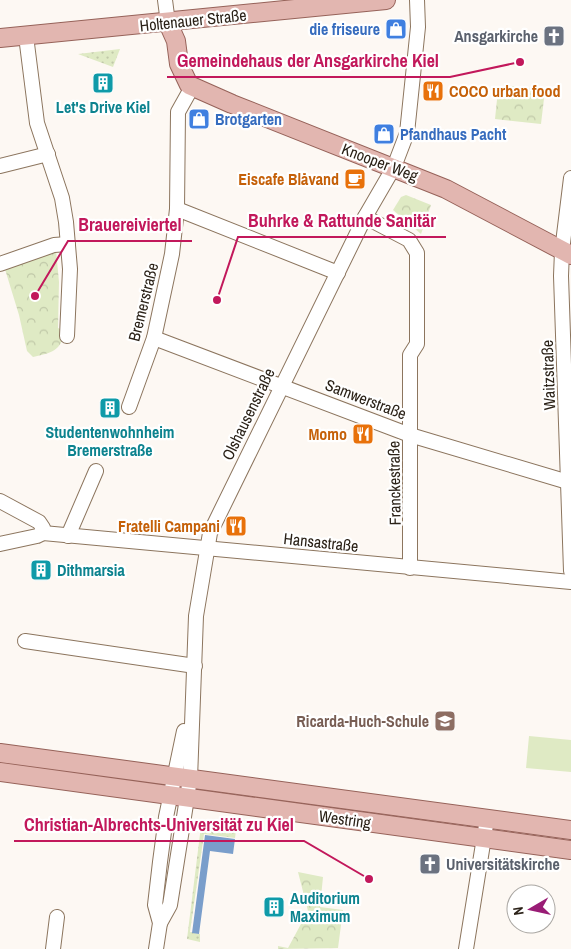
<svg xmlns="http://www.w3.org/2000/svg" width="571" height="949" viewBox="0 0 571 949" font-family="'Archivo Narrow',sans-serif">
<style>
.grass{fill:url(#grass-dots)}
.park{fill:url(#park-crowns)}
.garden{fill:#dfeac4}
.water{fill:#7a9ecb}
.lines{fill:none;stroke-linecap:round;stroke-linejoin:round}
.minor-casing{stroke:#8c755e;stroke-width:16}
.major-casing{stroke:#966259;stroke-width:20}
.minor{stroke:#fff;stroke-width:14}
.major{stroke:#e2b6b0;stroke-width:18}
.labels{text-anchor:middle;stroke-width:4.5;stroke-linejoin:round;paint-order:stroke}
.street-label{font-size:16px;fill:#2b2218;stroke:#fff}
.shop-label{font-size:16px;font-weight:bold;fill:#366cbe;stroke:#fff;text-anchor:start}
.worship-label{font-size:16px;font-weight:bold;fill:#5b616d;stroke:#fff;text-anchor:end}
.food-label{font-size:16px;font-weight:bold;fill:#c56008;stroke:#fff;text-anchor:end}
.culture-label{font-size:16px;font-weight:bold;fill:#0d838f;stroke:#fff}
.education-label{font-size:16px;font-weight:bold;fill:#785e54;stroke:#fff;text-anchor:end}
.leader{fill:none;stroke:#c2185b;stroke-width:2}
.callout-dot{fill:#c2185b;stroke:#fff;stroke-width:2}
.callout-label{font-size:18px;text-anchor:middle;font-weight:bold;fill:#c2185b;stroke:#fff;stroke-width:4.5;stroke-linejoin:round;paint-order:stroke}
</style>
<defs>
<pattern id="grass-dots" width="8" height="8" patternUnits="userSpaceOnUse" patternTransform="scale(1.25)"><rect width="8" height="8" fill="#dfeac4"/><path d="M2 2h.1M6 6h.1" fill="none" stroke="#c0c8a8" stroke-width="1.8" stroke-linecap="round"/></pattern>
<pattern id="park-crowns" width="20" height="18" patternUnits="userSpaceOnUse" patternTransform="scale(1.25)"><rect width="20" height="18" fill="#dfeac4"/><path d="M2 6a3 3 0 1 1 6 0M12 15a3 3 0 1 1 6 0" fill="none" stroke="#c0c8a8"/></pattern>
</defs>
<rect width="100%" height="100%" fill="#fdf8f3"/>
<g class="grass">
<path d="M120,49L113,67L78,54Z"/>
<path d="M201,826L236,831L235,838L204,834L190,932L200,934V942L187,939Z"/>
</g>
<g class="park">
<path d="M505,85L545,90L541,124L495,119L498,90H505Z"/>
<path d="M406,195L431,205L421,234L393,210L401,197Z"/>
<path d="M56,250L59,282L58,328L64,331C62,351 51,353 33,357L27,351L19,315L4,266L39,258V254Z"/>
<path d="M298,872L323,877L320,907L343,910L338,948L278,949V946L288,948L308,911Z"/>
</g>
<path class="garden" d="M529,736L571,740V772L526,768Z"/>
<path class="water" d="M205,835L235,839L233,854L210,851L199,934L192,933Z"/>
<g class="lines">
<g class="minor-casing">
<g id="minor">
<path d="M165,0L168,23"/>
<path d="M26,36L37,123L62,198L66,222L70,269L67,336"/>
<path d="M0,166L48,154"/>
<path d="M571,178L562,251L561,276L571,571"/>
<path d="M177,209L338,273"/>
<path d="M365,217L409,240L417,253V344L410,355V568"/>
<path d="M0,264L54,245L68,244"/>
<path d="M154,338L410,435L568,482"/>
<path d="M129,407L154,338L172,254L177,209L178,112L192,87"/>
<path d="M0,501L39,522L43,528V533"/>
<path d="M43,533L571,582"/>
<path d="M68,536L96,471"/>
<path d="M0,544L37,536L43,533"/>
<path d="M25,641L195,666"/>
<path d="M160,923L170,905L190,779L196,616L210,533L365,217L394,167L407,133L418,27L417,0"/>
<path d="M53,949L57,917"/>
<path d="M156,949L160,923L155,905L160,862L166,817L184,731"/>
<path d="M466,949L487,819"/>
</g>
</g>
<g class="major-casing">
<g id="major">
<path d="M168,23L176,41L179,64L189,85L232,104L446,189L571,255"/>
<path d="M0,38L386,0"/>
<path d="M0,753L571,830"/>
<path d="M0,772L571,850"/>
</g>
</g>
<use href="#minor" class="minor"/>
<use href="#major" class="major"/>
</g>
<defs>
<g id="shop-square" transform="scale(1.125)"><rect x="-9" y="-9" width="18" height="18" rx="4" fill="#3f7fe0" stroke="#fff"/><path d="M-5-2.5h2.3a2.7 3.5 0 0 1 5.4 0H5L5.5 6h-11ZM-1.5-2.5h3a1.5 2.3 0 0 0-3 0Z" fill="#fff"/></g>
<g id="church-square" transform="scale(1.125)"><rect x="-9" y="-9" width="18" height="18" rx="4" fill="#6b7280" stroke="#fff"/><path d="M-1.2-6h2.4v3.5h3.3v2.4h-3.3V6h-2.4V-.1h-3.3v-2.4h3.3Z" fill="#fff"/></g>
<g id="building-square" transform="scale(1.125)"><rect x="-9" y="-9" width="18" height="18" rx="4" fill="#0f9aa8" stroke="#fff"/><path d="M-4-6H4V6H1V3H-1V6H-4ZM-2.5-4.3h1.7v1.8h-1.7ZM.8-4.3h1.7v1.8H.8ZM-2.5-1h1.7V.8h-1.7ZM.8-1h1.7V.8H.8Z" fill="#fff"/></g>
<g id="restaurant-square" transform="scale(1.125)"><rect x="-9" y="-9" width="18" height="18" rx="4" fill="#e8710a" stroke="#fff"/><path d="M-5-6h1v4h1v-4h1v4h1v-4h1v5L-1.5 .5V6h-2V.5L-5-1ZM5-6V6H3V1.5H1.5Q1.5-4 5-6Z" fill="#fff"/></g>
<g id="cafe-square" transform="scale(1.125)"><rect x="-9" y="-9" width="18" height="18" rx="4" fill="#e8710a" stroke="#fff"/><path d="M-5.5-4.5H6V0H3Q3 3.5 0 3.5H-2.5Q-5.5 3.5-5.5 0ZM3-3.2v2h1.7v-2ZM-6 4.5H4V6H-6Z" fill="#fff"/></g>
<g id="school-square" transform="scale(1.125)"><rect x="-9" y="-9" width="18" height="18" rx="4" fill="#8d6e63" stroke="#fff"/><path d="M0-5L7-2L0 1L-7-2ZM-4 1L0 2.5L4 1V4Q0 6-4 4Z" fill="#fff"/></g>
</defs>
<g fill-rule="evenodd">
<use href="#shop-square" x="396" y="29"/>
<use href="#church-square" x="554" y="36"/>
<use href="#building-square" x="103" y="83"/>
<use href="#restaurant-square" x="433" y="91"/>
<use href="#shop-square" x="199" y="119"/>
<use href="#shop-square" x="384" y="134"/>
<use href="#cafe-square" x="355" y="179"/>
<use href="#building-square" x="110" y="408"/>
<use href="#restaurant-square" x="363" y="434"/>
<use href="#restaurant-square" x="236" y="526"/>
<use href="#building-square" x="41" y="570"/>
<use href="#school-square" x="445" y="721"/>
<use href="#church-square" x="430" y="864"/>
<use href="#building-square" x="274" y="907"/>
</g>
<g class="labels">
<g class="street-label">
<text transform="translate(193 20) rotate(-6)" y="6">Holtenauer Straße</text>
<text transform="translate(380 162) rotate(21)" y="6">Knooper Weg</text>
<text transform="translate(143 302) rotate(-76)" y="6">Bremerstraße</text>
<text transform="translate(548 375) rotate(-92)" y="6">Waitzstraße</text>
<text transform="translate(366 399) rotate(21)" y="6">Samwerstraße</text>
<text transform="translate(248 414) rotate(-64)" y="6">Olshausenstraße</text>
<text transform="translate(394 483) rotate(-91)" y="6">Franckestraße</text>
<text transform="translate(321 542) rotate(6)" y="6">Hansastraße</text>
<text transform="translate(345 819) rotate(8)" y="6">Westring</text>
</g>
<g class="shop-label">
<text x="380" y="35" text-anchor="end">die friseure</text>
<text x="215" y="125">Brotgarten</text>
<text x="400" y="140">Pfandhaus Pacht</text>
</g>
<g class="worship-label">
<text x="538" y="42">Ansgarkirche</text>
<text x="446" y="870" text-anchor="start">Universitätskirche</text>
</g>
<g class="food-label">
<text x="449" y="97" text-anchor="start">COCO urban food</text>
<text x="339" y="185">Eiscafe Blåvand</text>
<text x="347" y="440">Momo</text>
<text x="220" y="532">Fratelli Campani</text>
</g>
<g class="culture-label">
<text x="103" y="113">Let's Drive Kiel</text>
<text x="110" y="438">Studentenwohnheim<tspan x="110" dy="18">Bremerstraße</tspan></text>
<text x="57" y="576" text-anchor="start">Dithmarsia</text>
<text x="290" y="904" text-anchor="start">Auditorium<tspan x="290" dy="18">Maximum</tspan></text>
</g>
<g class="education-label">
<text x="429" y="727">Ricarda-Huch-Schule</text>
</g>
</g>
<path class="leader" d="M520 62L450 77H167M217 300L238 237H446M35 296L68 241H192M369 879L304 841H14"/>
<g class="callout-dot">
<circle cx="520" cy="62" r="5"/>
<circle cx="217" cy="300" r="5"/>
<circle cx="35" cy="296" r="5"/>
<circle cx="369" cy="879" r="5"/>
</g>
<g class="callout-label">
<text x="308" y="67">Gemeindehaus der Ansgarkirche Kiel</text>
<text x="342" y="227">Buhrke &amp; Rattunde Sanitär</text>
<text x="130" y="231">Brauereiviertel</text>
<text x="159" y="831">Christian-Albrechts-Universität zu Kiel</text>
</g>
<g transform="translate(531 909) rotate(261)"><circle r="24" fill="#ffffff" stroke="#aaa7a3"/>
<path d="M0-4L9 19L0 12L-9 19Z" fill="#991c75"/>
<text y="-8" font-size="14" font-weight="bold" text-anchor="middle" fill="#2b2218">N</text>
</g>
</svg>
